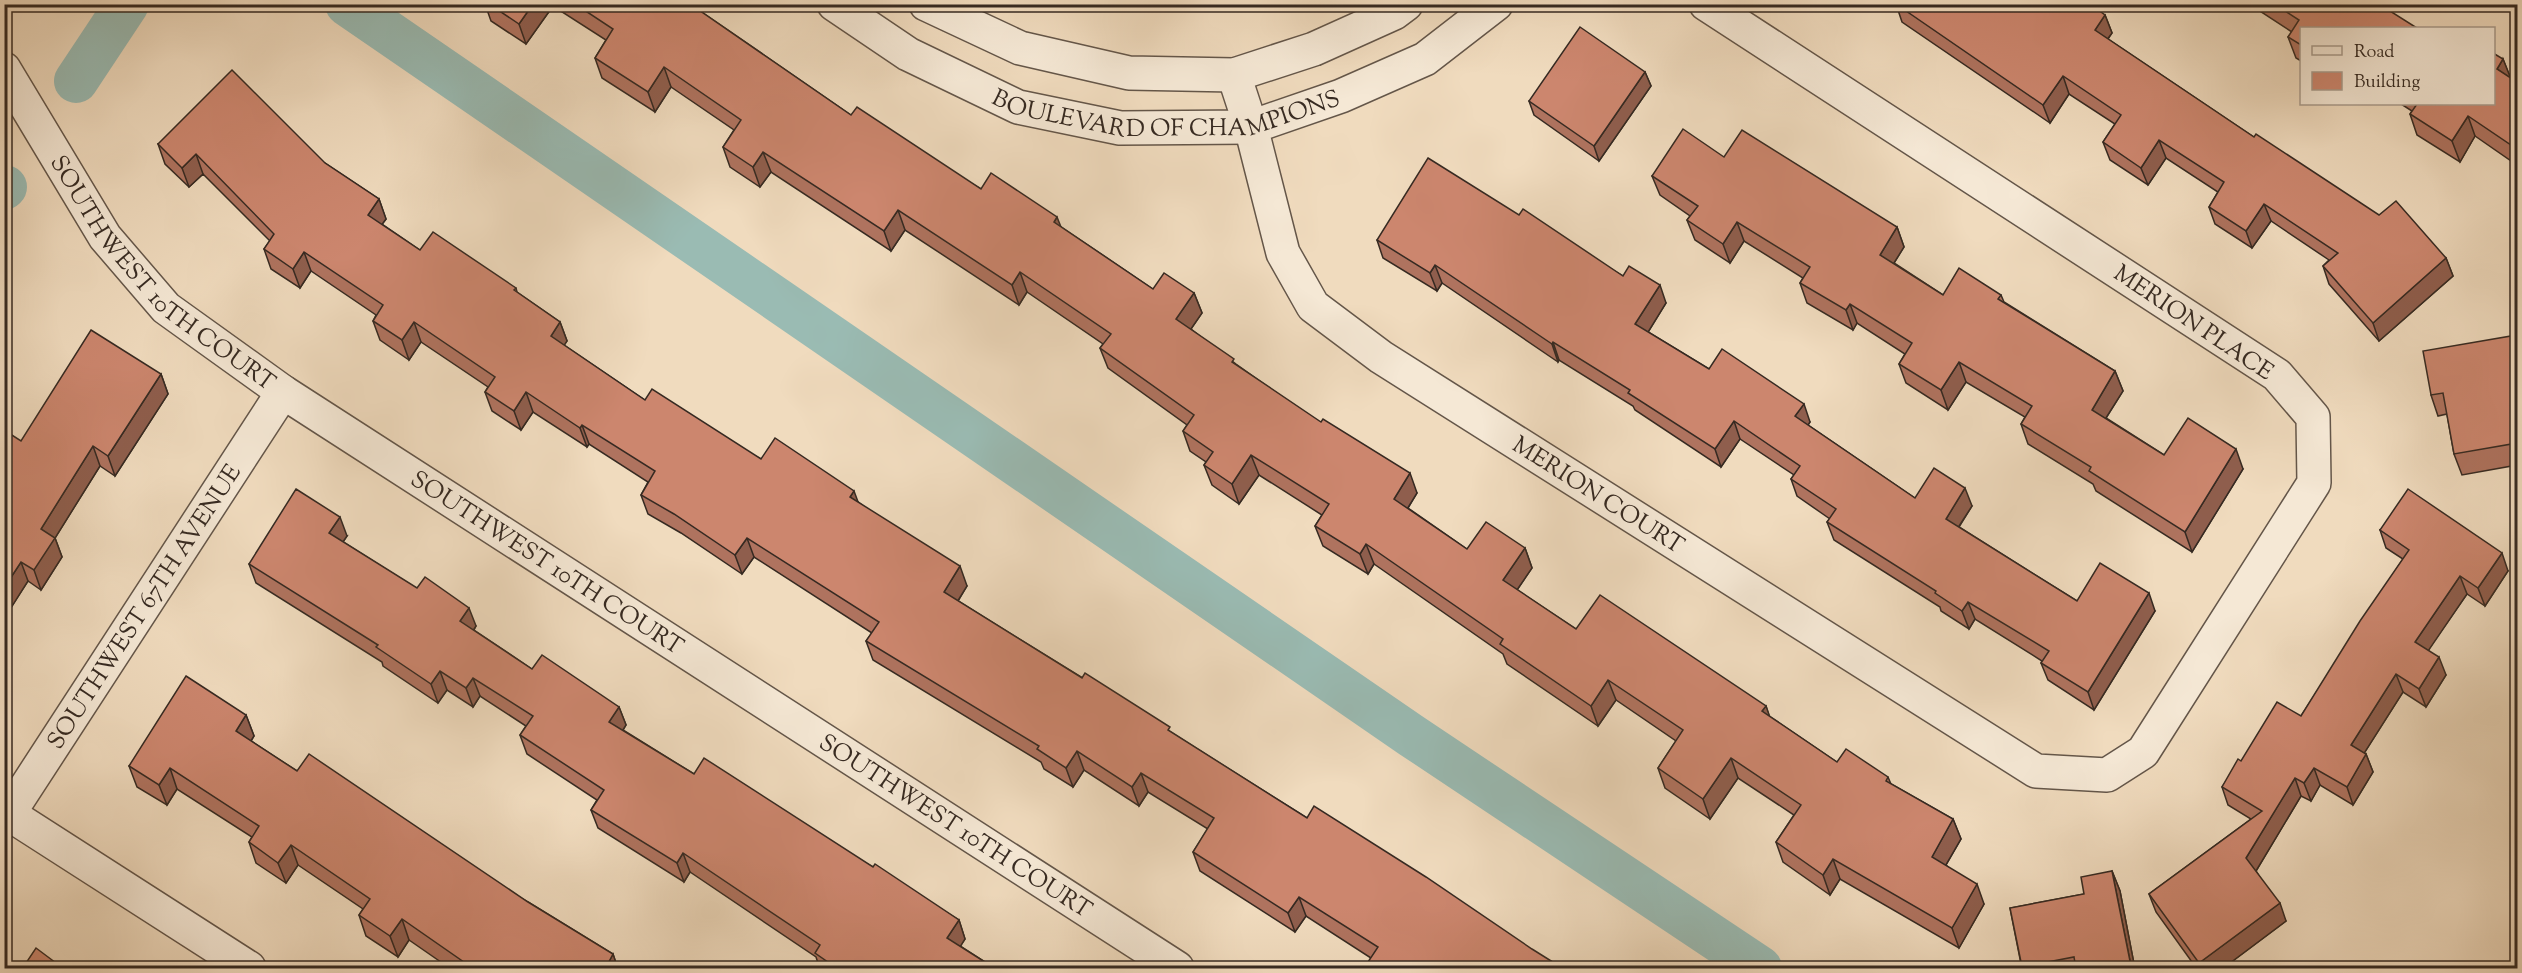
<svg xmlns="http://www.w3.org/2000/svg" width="2522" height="973" viewBox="0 0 2522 973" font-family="'Sorts Mill Goudy',serif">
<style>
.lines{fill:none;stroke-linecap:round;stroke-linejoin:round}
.canal{stroke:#9abbb3;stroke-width:44}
.minor-casing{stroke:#645649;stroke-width:36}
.tertiary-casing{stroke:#645649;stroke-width:36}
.minor{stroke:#f5e8d5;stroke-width:33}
.tertiary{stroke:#f5e8d5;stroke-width:33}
.wall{fill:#af735f;stroke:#362a22;stroke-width:1.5}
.shaded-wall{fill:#8f5e4d;stroke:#362a22;stroke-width:1.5}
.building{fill:#cc866e;stroke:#362a22;stroke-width:1.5}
.labels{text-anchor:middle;stroke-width:6;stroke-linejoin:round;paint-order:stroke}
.street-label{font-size:24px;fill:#362a22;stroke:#f5e8d5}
</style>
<rect width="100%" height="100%" fill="#f0dbbe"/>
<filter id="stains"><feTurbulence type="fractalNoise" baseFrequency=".00333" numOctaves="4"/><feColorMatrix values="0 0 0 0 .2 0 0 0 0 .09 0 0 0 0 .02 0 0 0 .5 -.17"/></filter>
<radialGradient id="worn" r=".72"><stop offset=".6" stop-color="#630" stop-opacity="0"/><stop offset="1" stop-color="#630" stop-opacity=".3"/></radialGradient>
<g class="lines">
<g class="canal">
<path d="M347,4L1412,736L1760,968"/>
<path d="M76,81L127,4"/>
<path d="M4,188L5,187"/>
</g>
<g class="minor-casing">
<g id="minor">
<path id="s1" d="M4,69L105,237L166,308L283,392L1177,968"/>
<path id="s2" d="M1234,75L1251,127L1283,253L1313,306L1381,357L2036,771L2107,775L2143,752L2314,483L2313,417L2277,375L1706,4"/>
<path d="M9,814L249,968"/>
<path id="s3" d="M4,821L283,392"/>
</g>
</g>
<g class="tertiary-casing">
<g id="tertiary">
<path id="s4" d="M834,4L908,54L1018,107L1120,128L1251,127L1341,96L1425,59L1496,4"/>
<path d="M926,4L1020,48L1129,73L1234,75L1314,49L1394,13L1406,4"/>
</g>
</g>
<use href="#minor" class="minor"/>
<use href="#tertiary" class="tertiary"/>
</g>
<g class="wall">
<path d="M485,4H690L851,115L981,189L1061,227L1153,289L1194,293L1202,313L1191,329L1236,364L1417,493L1408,508L1467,549L1525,548L1532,568L1517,590L1576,629L1766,706L1769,716L1837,762L1888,777L1891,784L1953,819L1961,839L1946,865L1984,904L1959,948L1840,879L1830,895L1783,862L1776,842L1794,815L1738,778L1710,819L1665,788L1658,768L1676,741L1616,700L1598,726L1507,664L1503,654L1374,564L1368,574L1323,546L1315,526L1322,515L1259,475L1239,504L1212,485L1204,465L1206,462L1190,451L1183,431L1187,425L1108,368L1100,348L1103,344L1027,292L1019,305L905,230L891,251L771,172L760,187L730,167L723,147L734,130L671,87L655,112L602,78L595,58L606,40L553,6L526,44L491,21Z"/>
<path d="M1896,4L2105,15L2112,33L2108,39L2254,137L2446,258L2453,276L2379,341L2329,284L2323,266L2329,260L2271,221L2252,248L2215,224L2209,207L2218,192L2166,158L2148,185L2110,160L2103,142L2115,124L2069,94L2050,123L1902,22Z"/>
<path d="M2249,4H2388L2385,9L2301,28V61L2296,58L2288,37L2292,32Z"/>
<path d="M2503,59L2510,77L2517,82V165L2475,136L2460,162L2417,135L2410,114L2412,111L2401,104H2493Z"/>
<path d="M1645,72L1651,86L1599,161L1534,115L1529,101Z"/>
<path d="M158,144L325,163L379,199L386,219L382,224L420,250L516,288L517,292L560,322L567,341L564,345L645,400L761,459L858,502L967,586L958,601L1172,733L1307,818L1564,969H1368L1366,965L1371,958L1306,916L1295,932L1200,871L1193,852L1208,829L1148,792L1139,806L1084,770L1073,787L1044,769L1041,762L873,660L866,641L872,633L754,557L742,574L681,533L648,514L641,495L648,482L589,444L587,447L533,412L521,430L492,411L485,392L488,387L421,342L409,360L380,340L373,321L376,315L311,271L300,288L271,269L264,249L270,241L203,174L189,187L165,164Z"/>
<path d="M1724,157L1897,227L1904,247L1894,263L1943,295H2001L2004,302L2115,371L2123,391L2106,418L2164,455L2243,469L2192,552L2096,491L2093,484L2028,444L2021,424L2025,417L1966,382L1948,410L1906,383L1899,364L1905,354L1857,323L1853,330L1807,303L1800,283L1803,278L1744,241L1730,263L1695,240L1687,220L1690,216L1660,195L1652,176Z"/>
<path d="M2517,196V213L2514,202Z"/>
<path d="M1519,215L1623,276L1666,303L1648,332L1709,369L1810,422L1808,425L1915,498L1972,506L1959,527L2077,601L2155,611L2094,710L2048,680L2041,663L2042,661L1975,619L1969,629L1941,611L1940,607L1834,540L1827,522L1830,519L1797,496L1791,479L1794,475L1740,439L1721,467L1635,410L1633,406L1559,360L1558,362L1442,283L1437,291L1383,258L1377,240Z"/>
<path d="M2517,335V465L2462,475L2454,454L2447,414L2438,416L2431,395Z"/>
<path d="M161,374L168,394L115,476L100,466L55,538L62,557L41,590L28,581L4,618L21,441Z"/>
<path d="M2380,530L2508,571L2485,606L2467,594L2428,650L2446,675L2426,707L2403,692L2364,753L2366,754L2373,772L2353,805L2320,785L2311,801L2301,796L2256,871L2286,921L2222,969H2197L2156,912L2149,894L2251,819L2228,805L2222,787L2241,761L2301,716L2403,559L2386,548Z"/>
<path d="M347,536L343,542L476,626L474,630L532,669L619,707L626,725L623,730L694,774L873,867L959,920L965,939L960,946L996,969H820L816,957L690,872L684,882L598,828L591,810L597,800L527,754L520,735L526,726L480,696L473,707L447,690L438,703L383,666L382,662L256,583L249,564Z"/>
<path d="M246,715L254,736L251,741L297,771L528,902L613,954L618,969H451L409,940L398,957L366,936L359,915L363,909L298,865L286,883L256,863L249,842L252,837L177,789L167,805L137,787L129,766Z"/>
<path d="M2112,871L2120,891L2135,969H2022L2010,908L2084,894Z"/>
</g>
<g class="shaded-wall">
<path d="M533,4H553V6L526,44L519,24Z"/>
<path d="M2372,4H2388L2378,20Z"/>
<path d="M2105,15L2112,33L2101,48L2095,30Z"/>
<path d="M2503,59L2511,79L2497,69Z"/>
<path d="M664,67L671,87L655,112L648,92Z"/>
<path d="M1645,72L1651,86L1599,161L1594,146Z"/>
<path d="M2063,76L2069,94L2050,123L2043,105Z"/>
<path d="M2468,116L2475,136L2460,162L2452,141Z"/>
<path d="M2159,140L2166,158L2148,185L2141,168Z"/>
<path d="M763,152L771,172L760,187L753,167Z"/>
<path d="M196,154L203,174L189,187L182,168Z"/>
<path d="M379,199L386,219L375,234L368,215Z"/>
<path d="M2264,204L2271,221L2252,248L2246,231Z"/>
<path d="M898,210L905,230L891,251L884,231Z"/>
<path d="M1057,217L1065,237L1054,222Z"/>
<path d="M1737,222L1744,241L1730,263L1723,244Z"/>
<path d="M1897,227L1904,247L1887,274L1880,255Z"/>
<path d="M304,252L311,271L300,288L293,269Z"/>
<path d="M2446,258L2453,276L2379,341L2373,323Z"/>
<path d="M1435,265L1442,283L1437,291L1430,273Z"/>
<path d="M1020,272L1027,292L1019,305L1012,285Z"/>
<path d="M1660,285L1666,303L1642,342L1635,324Z"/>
<path d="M1194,293L1202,313L1184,339L1176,319Z"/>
<path d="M1850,304L1857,323L1853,330L1846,310Z"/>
<path d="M414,322L421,342L409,360L402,340Z"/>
<path d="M560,322L567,341L558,355L551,336Z"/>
<path d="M1553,342L1559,360L1558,362L1552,344Z"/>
<path d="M1959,362L1966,382L1948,410L1941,390Z"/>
<path d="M2115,371L2123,391L2099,429L2092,410Z"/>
<path d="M161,374L168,394L115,476L108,456Z"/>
<path d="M526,392L533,412L521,430L514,411Z"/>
<path d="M1804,404L1810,422L1802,434L1795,416Z"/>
<path d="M1734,421L1740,439L1721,467L1715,449Z"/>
<path d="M582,425L589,444L587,447L580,428Z"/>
<path d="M93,446L100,466L55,538L62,557L41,590L34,570L41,529Z"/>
<path d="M2236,449L2243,469L2192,552L2185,532Z"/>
<path d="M1251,455L1259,475L1239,504L1232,484Z"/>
<path d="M1410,473L1417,493L1401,519L1394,499Z"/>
<path d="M1965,488L1972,506L1952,537L1946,519Z"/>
<path d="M854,491L861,510L850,497Z"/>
<path d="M340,517L347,536L336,552L329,533Z"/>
<path d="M747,538L754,557L742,574L735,555Z"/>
<path d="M1366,544L1374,564L1368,574L1360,554Z"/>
<path d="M1525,548L1532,568L1510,600L1503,580Z"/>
<path d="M2502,553L2508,571L2485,606L2478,588Z"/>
<path d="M21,562L28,581L4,619V588Z"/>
<path d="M960,566L967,586L951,612L944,592Z"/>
<path d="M2460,576L2467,594L2422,660L2415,642Z"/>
<path d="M2149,593L2155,611L2094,710L2088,692Z"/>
<path d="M1968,602L1975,619L1969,629L1962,611Z"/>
<path d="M469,608L476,626L467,640L460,621Z"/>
<path d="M2439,657L2446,675L2426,707L2419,689Z"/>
<path d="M440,671L447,690L438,703L431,684Z"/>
<path d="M2396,674L2403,692L2358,763L2351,745Z"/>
<path d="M473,678L480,696L473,707L466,688Z"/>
<path d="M1608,680L1616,700L1598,726L1591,706Z"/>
<path d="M1766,706L1773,726L1762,711Z"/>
<path d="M619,707L626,725L616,741L609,722Z"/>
<path d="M246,715L254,736L244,752L236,731Z"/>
<path d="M1077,751L1084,770L1073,787L1066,768Z"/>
<path d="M2366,754L2373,772L2353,805L2347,787Z"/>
<path d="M1731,758L1738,778L1710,819L1703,799Z"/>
<path d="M170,768L177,789L167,805L159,785Z"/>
<path d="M2314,768L2320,785L2311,801L2304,783Z"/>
<path d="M1141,773L1148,792L1139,806L1132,787Z"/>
<path d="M2295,778L2301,796L2253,876L2246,858Z"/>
<path d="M1953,819L1961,839L1939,877L1932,857Z"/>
<path d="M291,845L298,865L286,883L278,863Z"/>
<path d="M683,853L690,872L684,882L677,863Z"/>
<path d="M1833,859L1840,879L1830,895L1823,875Z"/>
<path d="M2112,871L2120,891L2135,969H2132L2131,966Z"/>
<path d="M1977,884L1984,904L1959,948L1952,928Z"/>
<path d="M1299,897L1306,916L1295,932L1288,913Z"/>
<path d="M2280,903L2286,921L2222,969H2201L2199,963Z"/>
<path d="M402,919L409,940L398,957L390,936Z"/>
<path d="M959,920L965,939L954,957L947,938Z"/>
<path d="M613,954L618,969H605Z"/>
</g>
<g class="building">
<path d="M489,4H533L519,24Z"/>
<path d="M575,4H690L851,115L857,107L981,189L991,173L1057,217L1054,222L1153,289L1164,273L1194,293L1176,319L1234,359L1232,362L1321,422L1323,419L1410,473L1394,499L1467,549L1486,522L1525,548L1503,580L1576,629L1600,595L1766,706L1762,711L1837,762L1846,749L1888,777L1886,781L1953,819L1932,857L1977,884L1952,928L1833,859L1823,875L1776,842L1801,805L1731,758L1703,799L1658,768L1683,730L1608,680L1591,706L1500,644L1503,639L1366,544L1360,554L1315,526L1329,504L1251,455L1232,484L1204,465L1213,452L1183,431L1194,415L1100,348L1111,334L1020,272L1012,285L898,210L884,231L763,152L753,167L723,147L741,120L664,67L648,92L595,58L613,29Z"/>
<path d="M1896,4H2090L2105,15L2095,30L2254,137L2256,134L2379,215L2396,201L2446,258L2373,323L2323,266L2338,253L2264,204L2246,231L2209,207L2224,182L2159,140L2141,168L2103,142L2121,115L2063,76L2043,105Z"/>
<path d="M2274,4H2379L2417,28H2301V45L2288,37L2299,20Z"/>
<path d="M1580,27L1645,72L1594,146L1529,101Z"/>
<path d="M2493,53L2503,59L2497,69L2517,82V149L2468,116L2452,141L2410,114L2417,104H2493Z"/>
<path d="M232,70L325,163L379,199L368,215L420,250L433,232L516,288L514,290L560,322L551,336L645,400L652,389L761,459L775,438L854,491L850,497L960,566L944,592L1082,678L1085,673L1170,727L1168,730L1307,818L1314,806L1426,877L1532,949L1564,969H1412L1409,967L1407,969H1371L1366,965L1378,947L1299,897L1288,913L1193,852L1214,818L1141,773L1132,787L1077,751L1066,768L1037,749L1039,746L866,641L879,622L747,538L735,555L674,514L641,495L655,471L582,425L580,428L526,392L514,411L485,392L495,377L414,322L402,340L373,321L383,305L304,252L293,269L264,249L274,234L196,154L182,168L158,144Z"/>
<path d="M1683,129L1724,157L1742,130L1897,227L1880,255L1943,295L1959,268L2001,295L1998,299L2115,371L2092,410L2164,455L2188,418L2236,449L2185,532L2089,471L2091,467L2021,424L2032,406L1959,362L1941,390L1899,364L1912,343L1850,304L1846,310L1800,283L1810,267L1737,222L1723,244L1687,220L1698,206L1652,176Z"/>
<path d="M1428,158L1519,215L1523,209L1623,276L1629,266L1660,285L1635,324L1709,369L1722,349L1804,404L1795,416L1915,498L1934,468L1965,488L1946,519L2077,601L2100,563L2149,593L2088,692L2041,663L2049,651L1968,602L1962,611L1935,593L1936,591L1827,522L1836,509L1791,479L1800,466L1734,421L1715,449L1628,393L1630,390L1553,342L1552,344L1435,265L1430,273L1377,240Z"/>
<path d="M2517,196V205L2514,202Z"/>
<path d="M91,330L161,374L108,456L93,446L41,529L55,538L34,570L21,562L4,588V430L21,441Z"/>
<path d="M2517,335V443L2454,454L2443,393L2431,395L2423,351Z"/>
<path d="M296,489L340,517L329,533L417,588L425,577L469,608L460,621L532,669L542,655L619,707L609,722L694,774L704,758L873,867L875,864L959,920L947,938L996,969H838L815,953L820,945L683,853L677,863L591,810L604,790L520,735L533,716L473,678L466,688L440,671L431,684L376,647L378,645L249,564Z"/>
<path d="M2408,489L2502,553L2478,588L2460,576L2415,642L2439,657L2419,689L2396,674L2351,745L2366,754L2347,787L2314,768L2304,783L2295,778L2246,858L2280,903L2199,963L2149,894L2262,811L2222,787L2238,759L2241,761L2277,702L2301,716L2360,621L2409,550L2380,530Z"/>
<path d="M186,676L246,715L236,731L297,771L309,754L528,902L613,954L605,969H474L402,919L390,936L359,915L370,899L291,845L278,863L249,842L259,826L170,768L159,785L129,766Z"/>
<path d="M2112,871L2131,966L2118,969H2076L2074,957L2022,967L2010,908L2084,894L2081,877Z"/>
<path d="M36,948L64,969H22Z"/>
</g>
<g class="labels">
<g class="street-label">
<text dy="8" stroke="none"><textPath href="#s4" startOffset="362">BOULEVARD OF CHAMPIONS</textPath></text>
<text dy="8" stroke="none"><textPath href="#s1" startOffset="262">SOUTHWEST 10TH COURT</textPath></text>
<text transform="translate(2194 322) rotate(34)" y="8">MERION PLACE</text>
<text dy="8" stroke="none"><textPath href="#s2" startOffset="588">MERION COURT</textPath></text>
<text dy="8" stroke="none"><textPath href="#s1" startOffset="748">SOUTHWEST 10TH COURT</textPath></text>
<text dy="8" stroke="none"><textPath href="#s3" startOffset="256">SOUTHWEST 67TH AVENUE</textPath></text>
<text dy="8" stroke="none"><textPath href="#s1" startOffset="1234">SOUTHWEST 10TH COURT</textPath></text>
</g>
</g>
<rect width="2522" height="973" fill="none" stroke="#f0dbbe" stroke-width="24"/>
<rect x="6" y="6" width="2510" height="961" fill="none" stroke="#362a22" stroke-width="3"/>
<rect x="12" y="12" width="2498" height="949" fill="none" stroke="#362a22" stroke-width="1.5"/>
<rect x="2300" y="27" width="195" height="78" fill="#f5e8d5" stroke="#a99c8d" stroke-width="1.5"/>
<rect x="2312" y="46" width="30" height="9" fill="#f5e8d5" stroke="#a99c8d" stroke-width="1.5"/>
<text x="2354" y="57" font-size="18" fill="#362a22">Road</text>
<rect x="2312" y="72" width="30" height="18" fill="#cc866e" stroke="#a99c8d" stroke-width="1.5"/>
<text x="2354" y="87" font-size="18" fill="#362a22">Building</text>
<rect width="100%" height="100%" filter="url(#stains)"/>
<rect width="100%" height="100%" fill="url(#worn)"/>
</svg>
